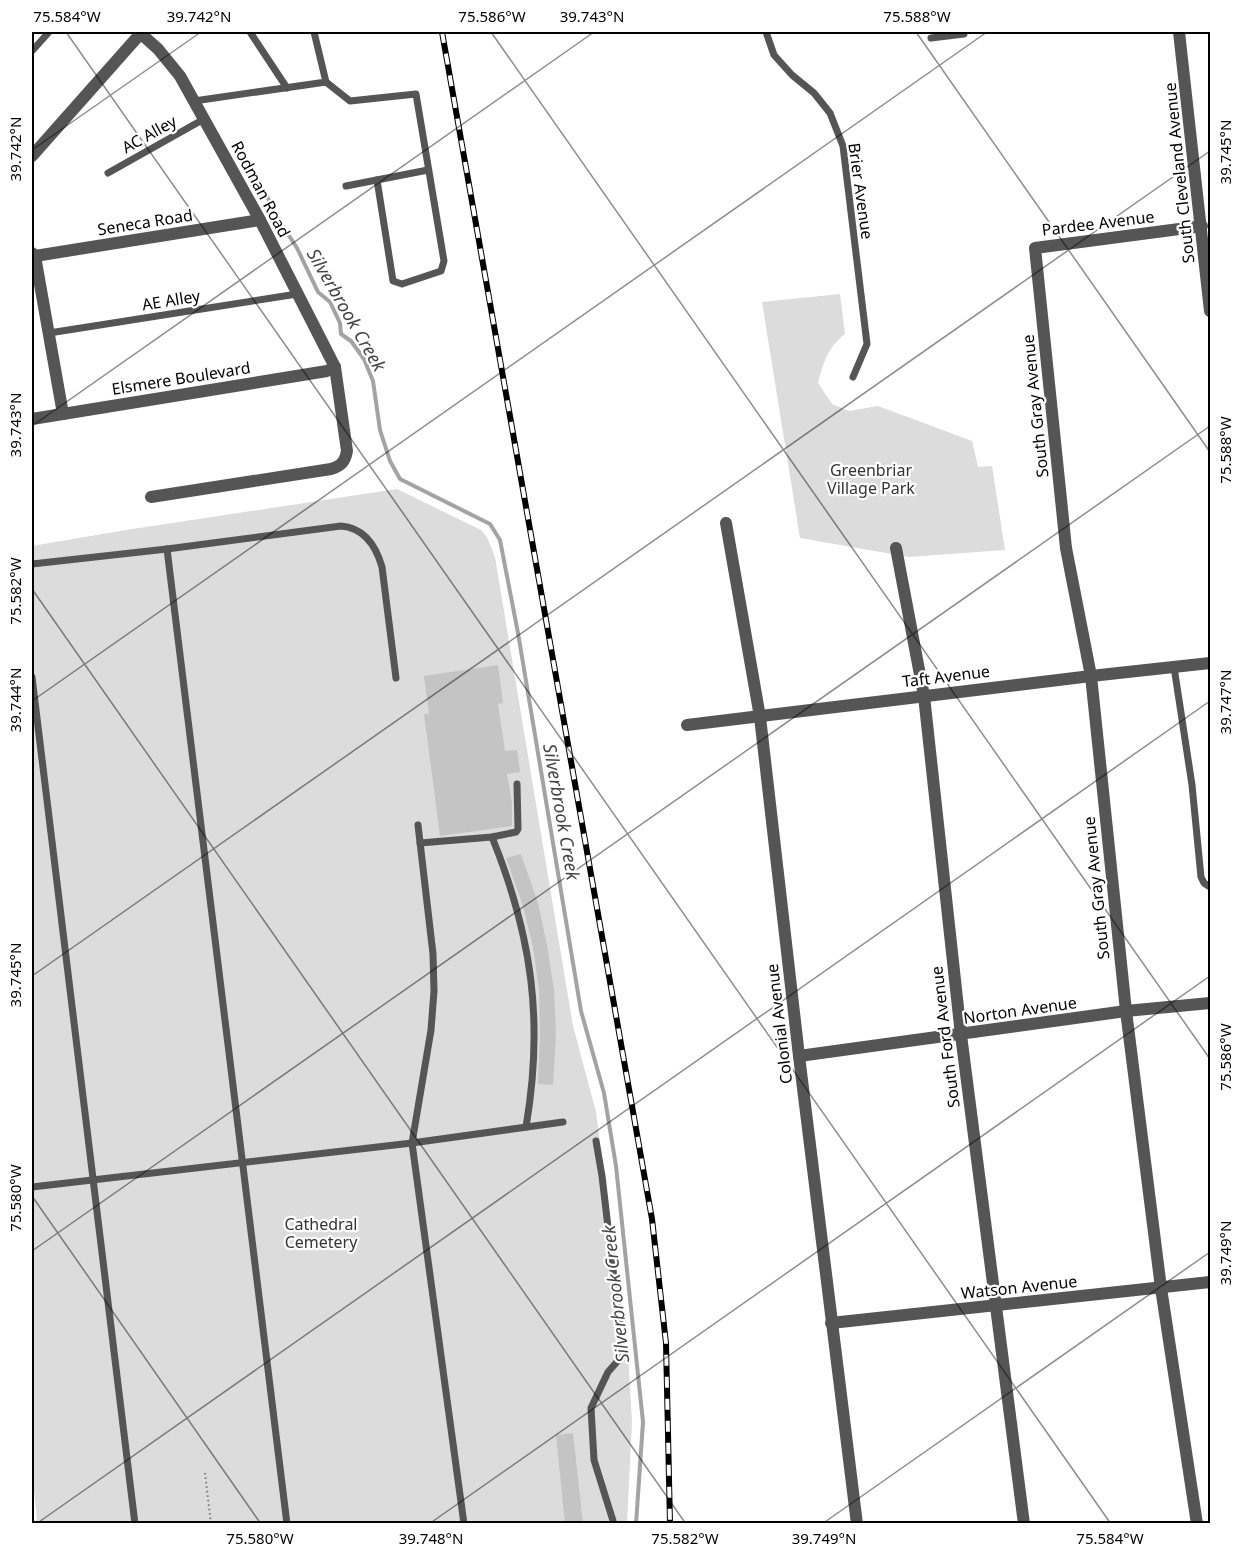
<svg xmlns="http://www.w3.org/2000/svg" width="1242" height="1555" viewBox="0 0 1242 1555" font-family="'Noto Sans',sans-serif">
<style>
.green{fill:#dcdcdc}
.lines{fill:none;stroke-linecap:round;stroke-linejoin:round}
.stream{stroke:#a3a3a3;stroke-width:4}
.building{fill:#c4c4c4}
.path{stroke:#777;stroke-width:2;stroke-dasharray:1.5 3;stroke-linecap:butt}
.service{stroke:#555;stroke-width:7}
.minor{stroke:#555;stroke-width:12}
.rail-casing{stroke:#000;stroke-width:6}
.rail{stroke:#fff;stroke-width:4;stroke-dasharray:11;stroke-linecap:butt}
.ticks{fill:none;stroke:#000;stroke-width:1.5;stroke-opacity:0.45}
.labels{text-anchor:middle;stroke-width:4.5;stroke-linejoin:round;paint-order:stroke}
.street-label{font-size:16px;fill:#000;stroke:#fff}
.park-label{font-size:16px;fill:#333;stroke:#fff}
.water-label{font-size:18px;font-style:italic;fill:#444;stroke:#fff}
.neatline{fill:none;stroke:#000;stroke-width:2}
.ticks-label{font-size:15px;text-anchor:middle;fill:#000}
</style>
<rect width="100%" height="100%" fill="#fff"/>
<g class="green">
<path d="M840,294L845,334C828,347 823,363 818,383L832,404L849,411L878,406L972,441L978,467L992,466L1005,550L909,557L800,538L762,302Z"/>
<path d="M397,489L481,530L487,537L495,557L573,1026L596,1112L628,1353L632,1422L627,1523H37L32,1466V546L126,530Z"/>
</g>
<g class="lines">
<path class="stream" d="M266,194L277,217L297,248L318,292L330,302L340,323L341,334L351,341L364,359L373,381L380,430L390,461L400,479L490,524L500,540L518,633L581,1011L604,1093L616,1166L643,1422L636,1524"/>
</g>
<g class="building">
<path d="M498,665L503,703L498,704L505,751L517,750L520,772L507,774L512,803V826L440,836L424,714H429L424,676Z"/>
<path d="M521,854L538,903L547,945L554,990L556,1035L553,1085L538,1084L540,1034L539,990L533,947L523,906L506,858Z"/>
<path d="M573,1433L583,1524H565L556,1435Z"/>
</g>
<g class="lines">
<path class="path" d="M205,1473L211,1524"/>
<g class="service">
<path d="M250,32L287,88"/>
<path d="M766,32L774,55L792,75L814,93L830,113L843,146L867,344L853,377"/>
<path d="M931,38L964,34"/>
<path d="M32,51L49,32"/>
<path d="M326,82L350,101L416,94L444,261L441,271L402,284L393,281L377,180"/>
<path d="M194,101L326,82L314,32"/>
<path d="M108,173L204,119"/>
<path d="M346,186L428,170"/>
<path d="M49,333L297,294"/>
<path d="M167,549L287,1524"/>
<path d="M32,564L167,549L341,526C365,528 376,546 382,567L396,678"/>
<path d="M1174,667L1192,785L1201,877L1204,883L1210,887"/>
<path d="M32,677L135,1524"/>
<path d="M418,825L433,954L434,991L431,1030L412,1143L464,1524"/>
<path d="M492,837C532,936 544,1021 526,1127"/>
<path d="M420,843L492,837L516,832L518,829L517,784"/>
<path d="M596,1141L602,1176L623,1355L608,1372L591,1408L594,1460L614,1524"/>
<path d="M32,1187L412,1143L563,1122"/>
</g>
<g class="minor">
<path d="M139,32L158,49L180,76L260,220L335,367L347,451C345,462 341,466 331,469L151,497"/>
<path d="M1179,32L1210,311"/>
<path d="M32,156L141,33"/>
<path d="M32,253L35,256L63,414"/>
<path d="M35,256L260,220"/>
<path d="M32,419L327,371L335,367"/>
<path d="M726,523L760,717L799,1056L857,1524"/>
<path d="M896,548L924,696L961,1035L1024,1524"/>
<path d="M687,725L1091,676L1210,663"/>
<path d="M799,1056L1126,1011L1210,1003"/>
<path d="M831,1323L1210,1282"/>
<path d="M1197,1524L1161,1288L1126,1011L1091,676L1066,548L1035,248L1202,226"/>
</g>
<g class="rail-casing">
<path id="rail" d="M442,32L652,1219L666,1343L670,1524"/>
</g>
<use href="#rail" class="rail"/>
</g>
<path class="ticks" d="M66,32L1111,1524M491,32L1210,1059M916,32L1210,452M32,150L201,32M32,426L594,32M32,589L686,1524M32,701L987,32M32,976L1210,151M32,1196L261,1524M32,1251L1210,426M36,1524L1210,701M429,1524L1210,976M822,1524L1210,1252"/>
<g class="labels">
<g class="street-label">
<text transform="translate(149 134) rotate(-29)" y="6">AC Alley</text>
<text transform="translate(1179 173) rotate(-96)" y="6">South Cleveland Avenue</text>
<text transform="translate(261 189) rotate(62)" y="6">Rodman Road</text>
<text transform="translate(861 191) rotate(82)" y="6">Brier Avenue</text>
<text transform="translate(145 222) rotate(-9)" y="6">Seneca Road</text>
<text transform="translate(1098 223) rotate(-7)" y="6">Pardee Avenue</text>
<text transform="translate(171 300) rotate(-9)" y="6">AE Alley</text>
<text transform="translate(181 378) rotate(-9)" y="6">Elsmere Boulevard</text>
<text transform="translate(1035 406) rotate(-96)" y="6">South Gray Avenue</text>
<text transform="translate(946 676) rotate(-7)" y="6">Taft Avenue</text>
<text transform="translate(1096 888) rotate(-96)" y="6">South Gray Avenue</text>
<text transform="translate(1020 1010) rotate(-8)" y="6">Norton Avenue</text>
<text transform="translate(779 1024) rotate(-97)" y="6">Colonial Avenue</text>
<text transform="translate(945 1037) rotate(-97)" y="6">South Ford Avenue</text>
<text transform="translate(1019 1287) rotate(-6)" y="6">Watson Avenue</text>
</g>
<g class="park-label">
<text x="871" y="476">Greenbriar<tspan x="871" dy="18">Village Park</tspan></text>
<text x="321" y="1230">Cathedral<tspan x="321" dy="18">Cemetery</tspan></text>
</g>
<g class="water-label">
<text transform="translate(346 310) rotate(60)" y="6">Silverbrook Creek</text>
<text transform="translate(561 812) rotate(80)" y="6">Silverbrook Creek</text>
<text transform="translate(616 1294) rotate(-96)" y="6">Silverbrook Creek</text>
</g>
</g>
<rect width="1242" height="1555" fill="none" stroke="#ffffff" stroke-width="66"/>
<rect x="33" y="33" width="1176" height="1489" class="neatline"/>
<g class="ticks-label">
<text x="67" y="22">75.584°W</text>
<text x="199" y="22">39.742°N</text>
<text x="492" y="22">75.586°W</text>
<text x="592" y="22">39.743°N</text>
<text x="917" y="22">75.588°W</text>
<text transform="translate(16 149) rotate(-90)" y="5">39.742°N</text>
<text transform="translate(1226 152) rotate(-90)" y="5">39.745°N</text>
<text transform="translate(16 425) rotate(-90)" y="5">39.743°N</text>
<text transform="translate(1226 450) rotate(-90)" y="5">75.588°W</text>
<text transform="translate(16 591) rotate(-90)" y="5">75.582°W</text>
<text transform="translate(16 700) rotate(-90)" y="5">39.744°N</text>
<text transform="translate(1226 702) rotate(-90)" y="5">39.747°N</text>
<text transform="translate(16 975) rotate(-90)" y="5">39.745°N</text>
<text transform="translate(1226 1057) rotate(-90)" y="5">75.586°W</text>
<text transform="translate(16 1198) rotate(-90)" y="5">75.580°W</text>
<text transform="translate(1226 1253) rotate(-90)" y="5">39.749°N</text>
<text x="260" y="1544">75.580°W</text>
<text x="431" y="1544">39.748°N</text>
<text x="685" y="1544">75.582°W</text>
<text x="824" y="1544">39.749°N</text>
<text x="1110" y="1544">75.584°W</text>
</g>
</svg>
